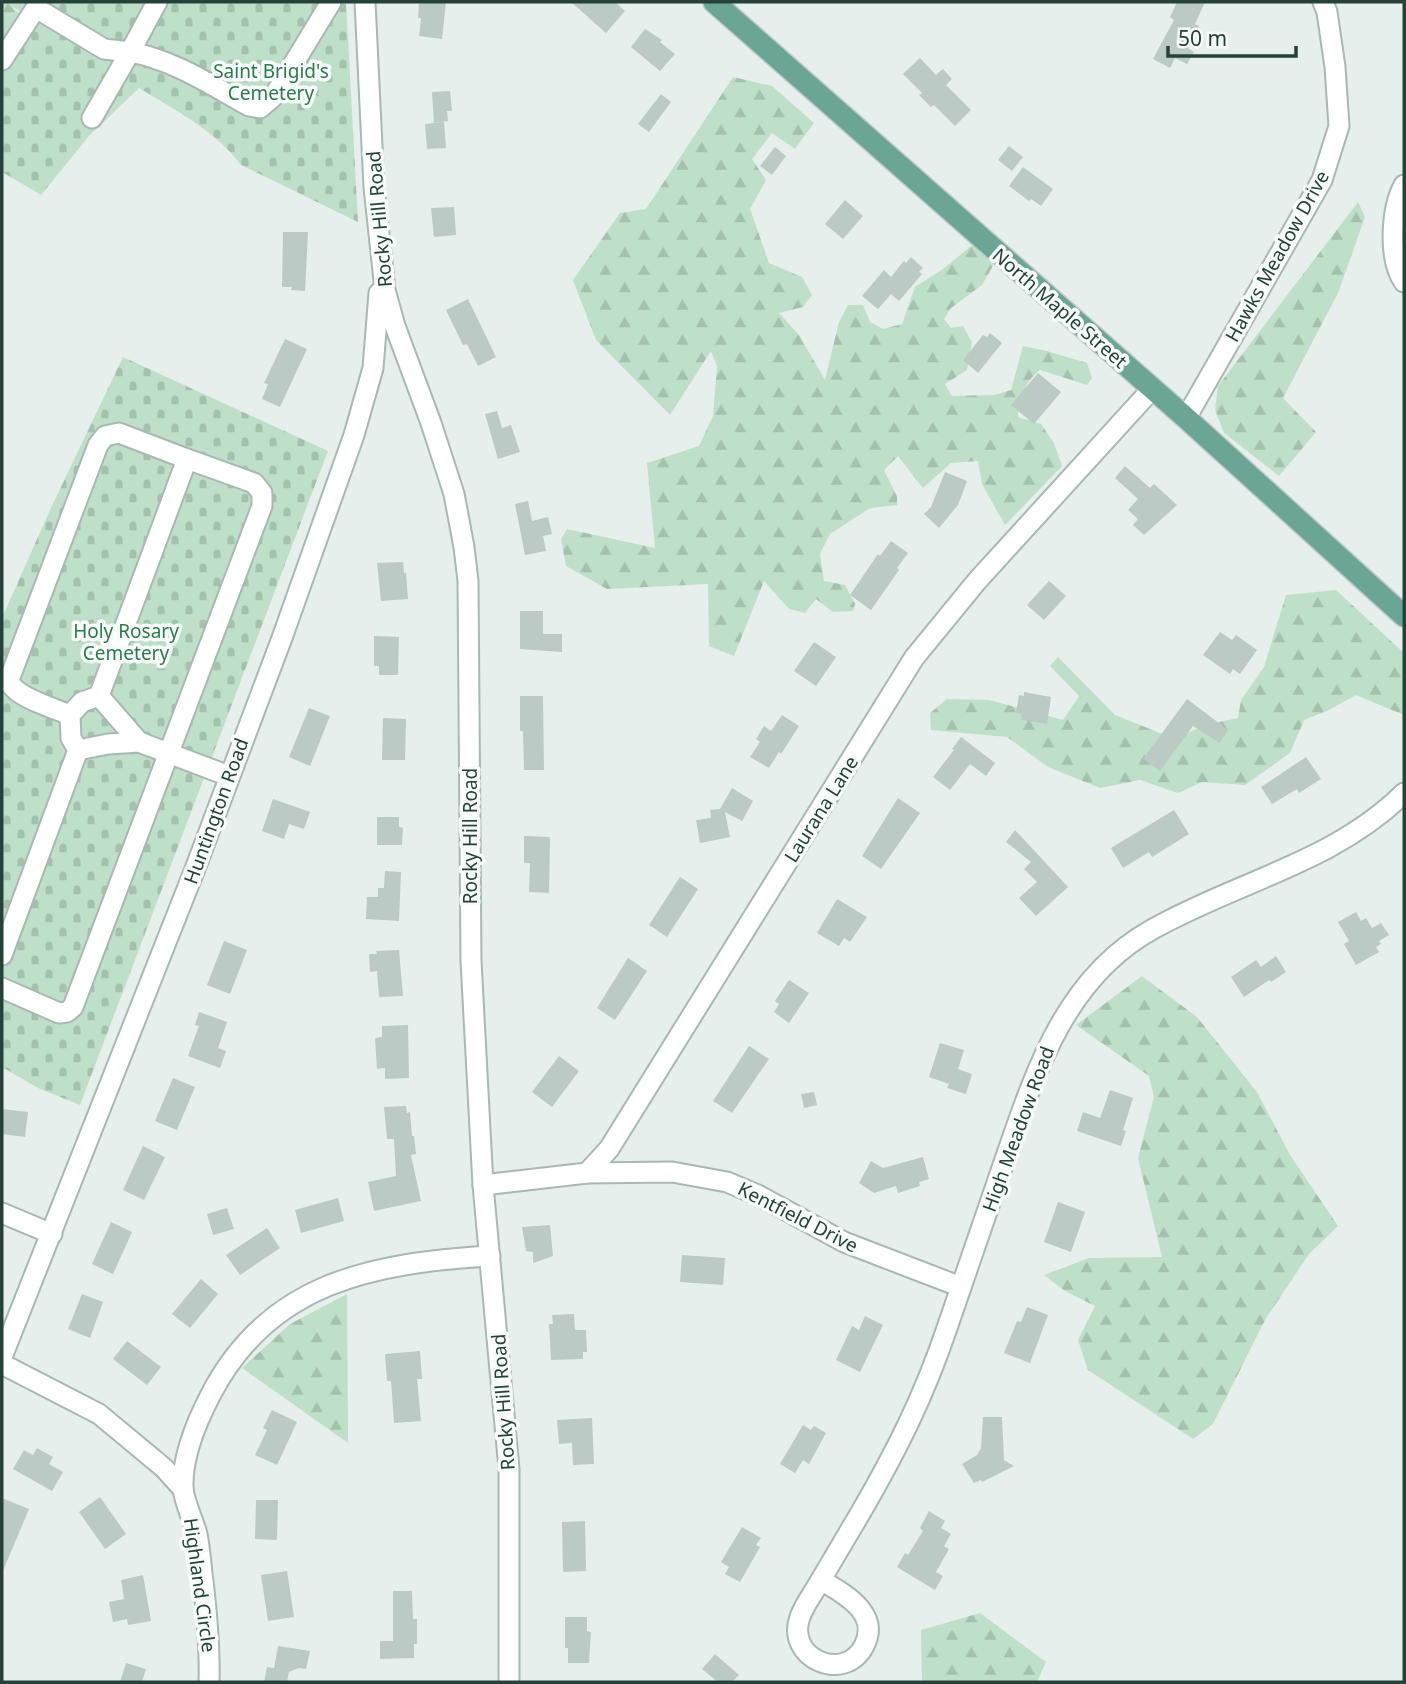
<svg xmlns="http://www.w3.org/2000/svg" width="1406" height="1684" viewBox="0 0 1406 1684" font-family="'Noto Sans',sans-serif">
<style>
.forest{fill:url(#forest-firs)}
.cemetery{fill:url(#cemetery-stones)}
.building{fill:#bbcac4}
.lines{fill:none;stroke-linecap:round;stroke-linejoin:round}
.minor-casing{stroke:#a8b8b2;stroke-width:23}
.major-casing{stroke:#c2cac8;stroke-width:24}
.minor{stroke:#fff;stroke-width:19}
.major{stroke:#6aa596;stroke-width:21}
.labels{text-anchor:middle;stroke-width:7;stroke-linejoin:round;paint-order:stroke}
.park-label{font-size:19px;fill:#2d7a4b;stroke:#f7fbf9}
.street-label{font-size:19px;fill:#24423a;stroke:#f7fbf9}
</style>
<defs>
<pattern id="forest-firs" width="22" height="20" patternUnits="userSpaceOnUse" patternTransform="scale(1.75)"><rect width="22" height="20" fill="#bfe0c8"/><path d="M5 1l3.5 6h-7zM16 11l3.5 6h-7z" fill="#a4c1ad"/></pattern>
<pattern id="cemetery-stones" width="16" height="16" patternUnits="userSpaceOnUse" patternTransform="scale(1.75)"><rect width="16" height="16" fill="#bfe0c8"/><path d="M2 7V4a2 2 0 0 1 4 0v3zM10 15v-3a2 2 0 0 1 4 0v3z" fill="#a4c1ad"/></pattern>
</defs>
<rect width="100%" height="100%" fill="#e6efeb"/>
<g class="forest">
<path d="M2,2L7,3L36,28L2,52Z"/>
<path d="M733,77L772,86L814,123L795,149L772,133L752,159L766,180L750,209L769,263L802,277L812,295L803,307L779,313L799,335L825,380L839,322L848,305H863L870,322L883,329L902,324L915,287L943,269L971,246L987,249L993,266L982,285L951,308L944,319L951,328L963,326L972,342L967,370L945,384L952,396L994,395L1011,390L1023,346L1047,351L1087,363L1092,378L1087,385L1040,370C1024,382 1020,398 1018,417L1041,424L1054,443L1062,466L1005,525L982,484L978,461L951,463L923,488L898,456L884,470L897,496V505L870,508L830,534L820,554L824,581L845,585L855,604L853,611L833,612L816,599L805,613L789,609L764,581L734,656L709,646L708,584L607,589L566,566L561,539L567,529L655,548L647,463L699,446L713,416L717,366L711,351L670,415L596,340L573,280L620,213L646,209Z"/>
<path d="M1358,202L1365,217L1338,293L1283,398L1316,432L1279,476L1224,433L1215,410L1218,386Z"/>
<path d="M1336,590L1404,653V715L1356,695L1327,711L1304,720L1290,753L1245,785L1202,782L1178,793L1140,780L1100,788L1048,767L1007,737L931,730L930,713L947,699L989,700L1063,720L1079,696L1050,666L1058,657L1115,715L1175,739L1205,725L1238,718L1241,700L1264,667L1286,595Z"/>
<path d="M1142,976L1197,1017L1257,1092L1290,1155L1338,1226L1309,1254L1265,1320L1213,1424L1193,1439L1088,1370L1078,1340L1095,1306L1065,1291L1044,1275L1089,1258L1162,1257L1138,1158L1154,1097L1149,1076L1076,1025Z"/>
<path d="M347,1294L348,1431V1443L242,1368L290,1324Z"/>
<path d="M980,1613L1046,1662L1037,1682H922L921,1630Z"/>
</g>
<g class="cemetery">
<path d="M5,2H346L358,222L241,165C216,131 175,110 139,88L89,136L41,195L2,172V40L21,12Z"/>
<path d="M123,357L328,451L80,1105L38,1088L2,1067V907L4,901L2,900V618L50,510Z"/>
</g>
<g class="building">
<path d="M419,2H446L442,39L419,36L421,18H418Z"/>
<path d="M571,2H615L625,11L606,33Z"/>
<path d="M1177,2H1205L1195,24L1199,26L1188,48L1194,52L1187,64L1175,58L1170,68L1153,59L1174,20L1170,17Z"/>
<path d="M645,29L662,40L660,42L675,54L660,71L631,47Z"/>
<path d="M920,58L936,75L943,69L952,79L946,85L971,110L955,126L934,105L931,107L919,95L922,93L903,74Z"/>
<path d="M450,91L452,111H447L448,121L434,123L432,92Z"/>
<path d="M661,94L671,102L649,132L638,124Z"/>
<path d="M444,122L446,148L427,149L425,124Z"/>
<path d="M1009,146L1023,157L1012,171L998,160Z"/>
<path d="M775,147L786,156L772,175L760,166Z"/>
<path d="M1023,167L1053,189L1041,206L1031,199L1029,201L1009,186Z"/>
<path d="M845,200L863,216L843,239L825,224Z"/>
<path d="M454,207L456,235L434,237L431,208Z"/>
<path d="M283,232H308L305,291L291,290L292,287H282Z"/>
<path d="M911,257L923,268L919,272L922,274L899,301L891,294L878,309L862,296L884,270L891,277L904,261L906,263Z"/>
<path d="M468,299L496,357L478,366L467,344L463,345L446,310Z"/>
<path d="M990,333L1002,343L978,373L963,360L983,335L987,337Z"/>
<path d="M285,339L307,349L280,407L262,399L268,384L264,383Z"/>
<path d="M1038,373L1061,392L1034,424L1011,405Z"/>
<path d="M497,411L502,428L511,425L520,452L498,459L485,414Z"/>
<path d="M1125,466L1150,488L1154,484L1177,505L1144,535L1133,525L1138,519L1128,510L1138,499L1115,478Z"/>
<path d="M945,472L967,481L958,505L939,528L924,514L931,507Z"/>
<path d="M528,501L532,521L548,517L552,534L543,536L546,551L525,555L515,504Z"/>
<path d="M891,541L908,553L897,568L899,570L871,610L850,595L878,554L880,556Z"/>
<path d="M403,562L404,573H406L408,599L381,601L377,563Z"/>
<path d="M1049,581L1066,596L1044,620L1027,605Z"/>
<path d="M520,611H543V634H562V652L520,649Z"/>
<path d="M1220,632L1232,640L1236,635L1257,650L1240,674L1233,669L1230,674L1203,655Z"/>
<path d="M374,636L399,637L398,675H379V666H374Z"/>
<path d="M814,642L836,657L816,686L794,671Z"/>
<path d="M1024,692L1051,697L1047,724L1021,720L1022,714L1016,713L1019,695L1024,696Z"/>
<path d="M520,696H543L544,770H524L523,731H520Z"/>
<path d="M1187,699L1228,730L1220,743L1193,726L1160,771L1143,759Z"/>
<path d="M309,708L330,716L310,766L289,757Z"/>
<path d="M782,715L799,726L781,754L779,752L769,768L750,757L760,742L756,739L764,726L771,731Z"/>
<path d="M383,718L406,719L405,760H382Z"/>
<path d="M961,737L995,763L986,776L970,764L950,790L933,777L954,750L952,749Z"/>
<path d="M1306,757L1321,779L1299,793L1297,789L1272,804L1261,787Z"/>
<path d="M732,788L753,801L742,821L725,812L730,837L700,843L696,820L711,818L710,810L720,809Z"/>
<path d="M898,798L920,813L881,869L862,856Z"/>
<path d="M273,799L310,812L304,829L289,824L284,839L262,831Z"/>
<path d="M1174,810L1189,834L1152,857L1149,852L1123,868L1111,848Z"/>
<path d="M377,817H399V827L403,828L402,845H377Z"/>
<path d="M1015,830L1068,887L1036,916L1019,898L1037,882L1024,869L1031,862L1006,842Z"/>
<path d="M524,836L550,837L549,893L529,892L530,863H524Z"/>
<path d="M385,871L401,872L399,921L366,919L367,897H378V888H384Z"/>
<path d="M680,877L698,889L667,937L649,925Z"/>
<path d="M837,899L867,917L850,942L844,938L839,946L817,933Z"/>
<path d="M1356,912L1361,921L1366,918L1372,928L1381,923L1389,935L1379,941L1381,944L1376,947L1379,952L1356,965L1344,944L1349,941L1338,922Z"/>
<path d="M224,941L247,950L230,994L207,985Z"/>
<path d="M399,950L403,996L379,997L377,971L370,972L369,954H377L376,951Z"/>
<path d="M1276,956L1286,972L1271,982L1269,980L1244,997L1231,977L1256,960L1261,967Z"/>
<path d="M628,958L647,971L615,1020L597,1008Z"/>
<path d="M789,980L809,993L789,1023L774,1012L779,1004L775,1001Z"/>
<path d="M199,1012L227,1022L218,1048L226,1051L220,1068L188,1056L199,1026L195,1025Z"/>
<path d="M408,1025L409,1078L385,1079V1068L377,1069L375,1038L382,1037V1026Z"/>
<path d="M940,1043L964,1050L958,1069L972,1074L966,1094L947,1088L949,1084L929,1077Z"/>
<path d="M749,1046L769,1059L732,1113L713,1101Z"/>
<path d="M559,1056L579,1071L552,1107L532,1092Z"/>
<path d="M173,1078L195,1087L177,1130L155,1121Z"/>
<path d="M1110,1090L1133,1098L1123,1130L1126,1131L1121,1146L1077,1131L1083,1112L1100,1118Z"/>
<path d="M814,1092L817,1105L804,1108L801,1094Z"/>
<path d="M406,1106L407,1113L410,1112L412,1136H414L416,1154L411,1155L421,1201L374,1211L368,1182L396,1176L394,1139H387L384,1107Z"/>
<path d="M2,1109L28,1112L25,1137L2,1134Z"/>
<path d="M143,1146L165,1157L144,1200L123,1190Z"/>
<path d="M923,1157L929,1179L919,1182L920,1186L898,1193L896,1186L874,1193L859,1183L871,1161L883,1168Z"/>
<path d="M338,1198L344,1221L301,1233L295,1210Z"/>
<path d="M1058,1202L1085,1212L1071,1252L1044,1242Z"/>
<path d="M227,1208L234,1229L213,1235L207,1214Z"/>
<path d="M111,1222L132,1232L113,1274L92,1264Z"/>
<path d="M550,1225L553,1256L533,1263V1252L526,1251L522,1227Z"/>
<path d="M267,1228L280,1248L240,1275L226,1255Z"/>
<path d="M682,1255L725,1258L723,1285L680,1282Z"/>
<path d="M201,1279L218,1294L190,1328L172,1314Z"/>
<path d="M82,1294L103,1302L90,1338L68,1329Z"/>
<path d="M1027,1307L1048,1315L1030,1363L1004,1353L1017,1321L1021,1322Z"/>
<path d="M574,1314L575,1330H586L587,1352H583V1359L551,1360L549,1324H553L552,1315Z"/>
<path d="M865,1316L883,1325L860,1372L836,1360L852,1326L859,1330Z"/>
<path d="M127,1341L161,1367L147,1385L113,1359Z"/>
<path d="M420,1351L422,1379H417L421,1421L394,1423L391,1381H387L385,1354Z"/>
<path d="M272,1410L297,1422L277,1465L255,1455L267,1430L263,1428Z"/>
<path d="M983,1417H1002L1004,1460L1014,1466L982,1482L981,1480L974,1483L962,1464L977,1455L981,1448Z"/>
<path d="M592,1418L594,1464L573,1465L572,1443L559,1444L557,1420Z"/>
<path d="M803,1425L811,1430L814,1426L826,1433L809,1464L803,1460L795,1473L780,1464Z"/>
<path d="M37,1448L53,1457L49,1464L63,1472L52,1491L13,1469L24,1450L33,1455Z"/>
<path d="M100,1497L126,1534L105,1549L79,1512Z"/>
<path d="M2,1498L29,1509L2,1573Z"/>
<path d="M256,1500H278L277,1540L255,1539Z"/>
<path d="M929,1511L945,1521L941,1528L951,1534L944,1546L949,1549L936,1572L943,1576L935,1590L897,1567L905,1553L908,1555L923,1531L920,1528Z"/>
<path d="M585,1521L586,1571L563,1572L562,1522Z"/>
<path d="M742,1527L761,1538L756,1545L760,1547L740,1582L725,1574L729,1567L721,1562Z"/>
<path d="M287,1571L294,1617L268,1621L261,1575Z"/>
<path d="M143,1575L151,1621L128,1625L127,1619L113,1622L109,1602L124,1599L121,1580Z"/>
<path d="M393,1591H412L413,1619H417V1644H414V1658L380,1659V1641H393Z"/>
<path d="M565,1617H587V1631L591,1632L589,1663H568V1648H565Z"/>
<path d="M278,1646L310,1651L306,1669L299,1668L289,1672L287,1682H264L267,1667L274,1668Z"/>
<path d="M715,1654L739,1675L732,1682H718L702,1669Z"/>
<path d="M126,1663L146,1669L142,1682H120Z"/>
</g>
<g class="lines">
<g class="minor-casing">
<g id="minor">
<path d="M157,2L130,52C174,60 211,85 249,106L260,108L274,96L331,2"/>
<path d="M365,2L374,187L385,290L395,326L431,423L454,494L464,547L468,581L471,961L483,1185L509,1469V1682"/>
<path d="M2,60L36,8L104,49L130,52L92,118"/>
<path d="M1404,185C1391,209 1388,259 1404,282"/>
<path d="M1186,418L1322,180L1339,126L1335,67L1327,12L1323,2"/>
<path d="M70,715C54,708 13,697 9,680L98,445L105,436L119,433L187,459"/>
<path d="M139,742L229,776"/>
<path d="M78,750L108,744L139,742L99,696"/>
<path d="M2,955L78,750L71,738L70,715L82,702L99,696L187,459L254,483L262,493V506L73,1007L67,1012L59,1013L2,988"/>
<path d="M587,1173L672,1172L727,1182L758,1195L844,1242L961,1287"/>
<path d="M483,1185L587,1173L609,1149L914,658L977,581L1152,389"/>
<path d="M2,1213L52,1234"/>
<path d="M2,1357L195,869L282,638L354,435L373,368L379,293"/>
<path d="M2,1364L99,1414L164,1468L183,1489"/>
<path d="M821,1580C844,1594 881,1613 864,1646C844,1684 785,1658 800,1617C804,1605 813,1594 819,1583C833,1559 847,1536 861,1512C897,1450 924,1396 947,1328C965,1275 983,1223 1001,1171C1033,1079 1062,979 1153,929C1236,882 1335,862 1404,793"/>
<path d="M209,1682C210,1648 207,1615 203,1581C201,1566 200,1549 197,1534C193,1519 184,1502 183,1488C182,1456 196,1423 210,1396C268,1282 373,1263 490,1256"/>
</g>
</g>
<g class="major-casing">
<path id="major" d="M714,2L1186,418L1404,616"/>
</g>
<use href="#minor" class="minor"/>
<use href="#major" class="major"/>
</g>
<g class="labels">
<g class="park-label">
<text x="271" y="78">Saint Brigid's<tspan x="271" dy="22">Cemetery</tspan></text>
<text x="126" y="638">Holy Rosary<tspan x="126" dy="22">Cemetery</tspan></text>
</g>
<g class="street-label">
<text transform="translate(379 219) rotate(-95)" y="7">Rocky Hill Road</text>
<text transform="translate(1277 256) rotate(-61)" y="7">Hawks Meadow Drive</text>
<text transform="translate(1060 308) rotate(41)" y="7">North Maple Street</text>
<text transform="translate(821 809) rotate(-58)" y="7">Laurana Lane</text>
<text transform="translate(216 811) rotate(-70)" y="7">Huntington Road</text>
<text transform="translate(470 836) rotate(-90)" y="7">Rocky Hill Road</text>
<text transform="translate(1018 1129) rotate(-70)" y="7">High Meadow Road</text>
<text transform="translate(798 1217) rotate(27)" y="7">Kentfield Drive</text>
<text transform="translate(503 1402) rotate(-94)" y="7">Rocky Hill Road</text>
<text transform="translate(200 1585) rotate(82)" y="7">Highland Circle</text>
</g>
</g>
<rect width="1406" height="1684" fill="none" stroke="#24423a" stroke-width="7"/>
<path d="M1168 46v10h128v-10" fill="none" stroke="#24423a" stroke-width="3.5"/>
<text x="1178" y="46" font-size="21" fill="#24423a" stroke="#f7fbf9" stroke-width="5" paint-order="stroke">50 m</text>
</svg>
